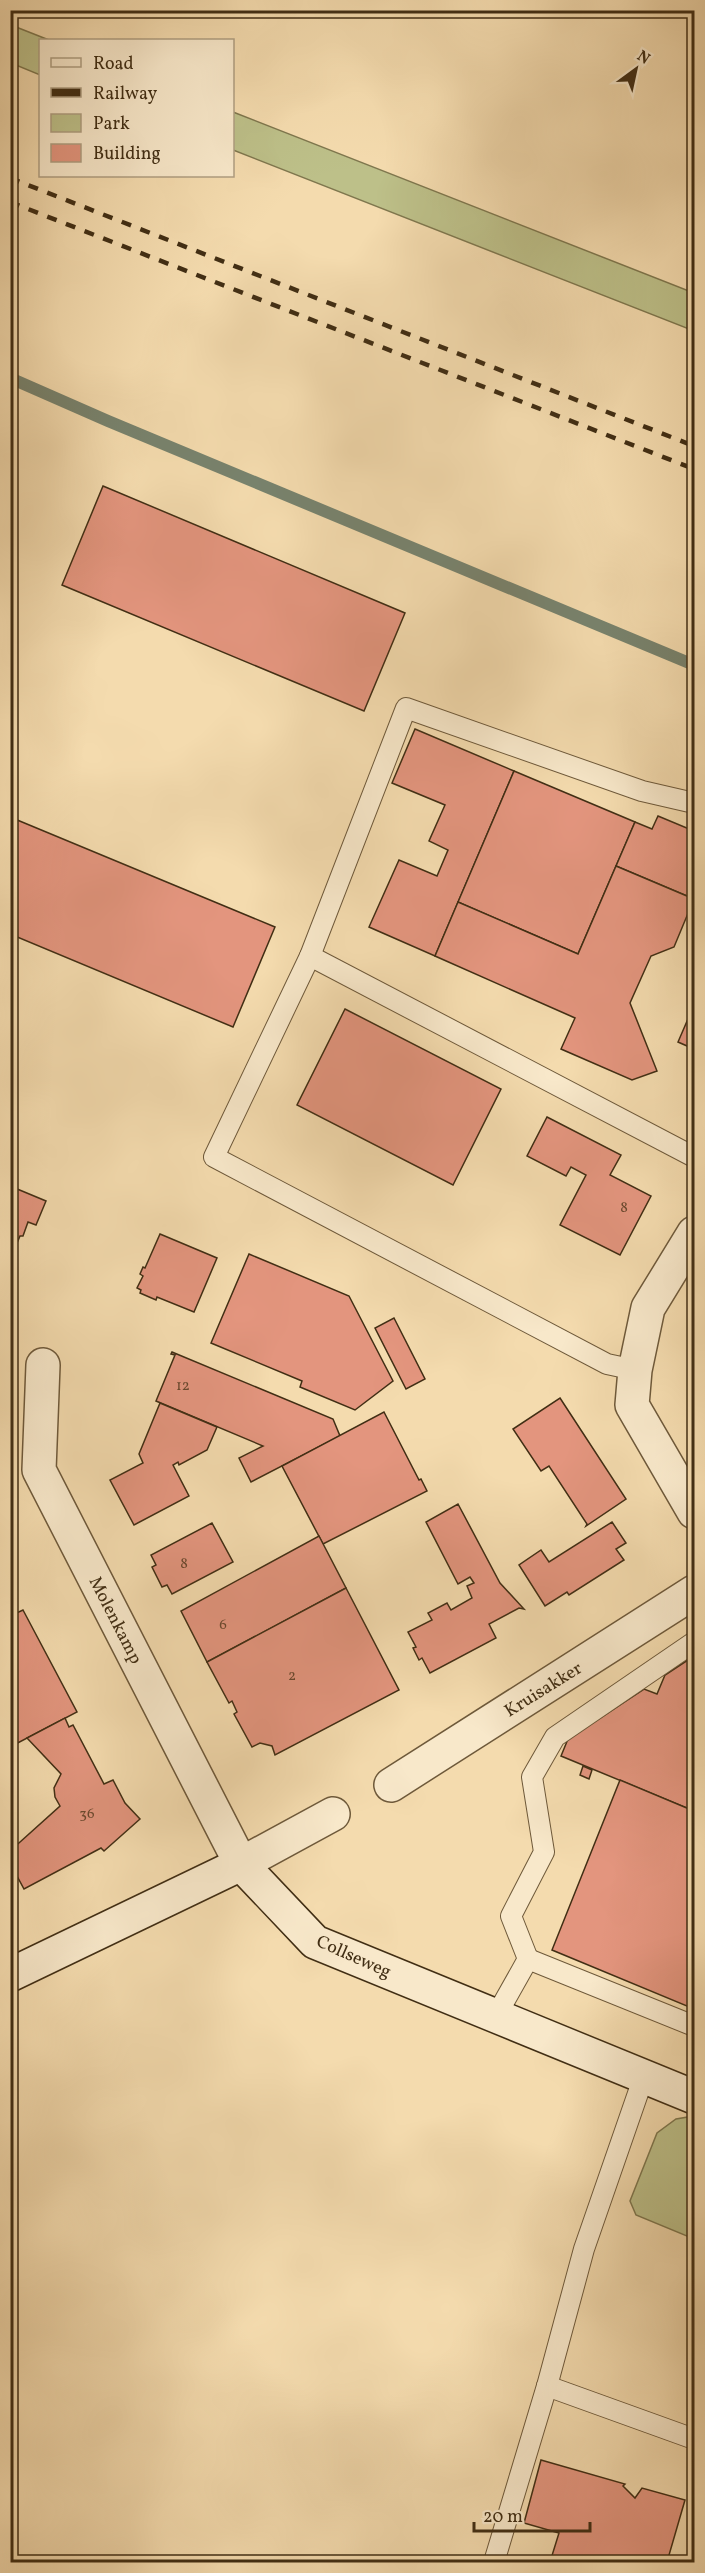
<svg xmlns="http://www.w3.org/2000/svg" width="705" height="2573" viewBox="0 0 705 2573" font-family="Vollkorn,serif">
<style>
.green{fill:#bdc089;stroke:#7f774e;stroke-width:1.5}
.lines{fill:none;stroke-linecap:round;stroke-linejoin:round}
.stream{stroke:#78836e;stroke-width:12}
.building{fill:#e3957e;stroke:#412e14;stroke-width:1.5}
.lane-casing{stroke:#6e593a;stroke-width:22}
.street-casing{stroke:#6e593a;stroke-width:36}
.secondary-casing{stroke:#412e14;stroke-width:36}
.lane{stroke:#f8e8ca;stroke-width:20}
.street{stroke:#f8e8ca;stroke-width:33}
.secondary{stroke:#f8e8ca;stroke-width:33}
.rail{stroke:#412e14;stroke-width:4.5;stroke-dasharray:10 10;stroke-linecap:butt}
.labels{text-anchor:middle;stroke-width:6;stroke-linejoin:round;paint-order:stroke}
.number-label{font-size:15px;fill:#6a482e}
.street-label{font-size:18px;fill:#412e14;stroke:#f8e8ca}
</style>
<rect width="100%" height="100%" fill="#f4dbae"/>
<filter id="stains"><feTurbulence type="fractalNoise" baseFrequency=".00333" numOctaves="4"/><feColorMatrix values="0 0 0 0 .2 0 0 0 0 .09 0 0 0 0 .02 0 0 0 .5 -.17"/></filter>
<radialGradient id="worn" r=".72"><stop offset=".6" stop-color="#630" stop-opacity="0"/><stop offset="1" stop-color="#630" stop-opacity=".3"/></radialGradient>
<g class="green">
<path d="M11,25L49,40H40V75L11,63Z"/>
<path d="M233,112L694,293V331L233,150Z"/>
<path d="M694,2116V2192L691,2210L694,2212V2239L636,2215L630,2201L657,2133L676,2119Z"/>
</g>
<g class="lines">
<path class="stream" d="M10,378L108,421L694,665"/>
</g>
<g class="building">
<path d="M103,486L405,613L364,711L62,585Z"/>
<path d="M415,729L514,771L435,956L369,927L399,860L437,876L448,850L429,841L445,805L392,783Z"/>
<path d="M514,771L635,822L578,954L458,902Z"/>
<path d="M658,816L694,831V899L616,866L635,822L652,829Z"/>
<path d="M10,817L275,927L233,1027L10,934Z"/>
<path d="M616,866L694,899L674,947L651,956L630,1003L657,1071L632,1080L561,1049L575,1018L435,956L458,902L578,954Z"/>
<path d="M694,1005V1049L678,1042Z"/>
<path d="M345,1009L501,1089L453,1185L297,1105Z"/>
<path d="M547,1117L621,1155L610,1175L651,1196L620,1255L560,1225L586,1175L571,1167L566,1176L527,1156Z"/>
<path d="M10,1186L46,1201L36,1225L28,1222L23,1236H20L14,1250L10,1249Z"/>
<path d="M160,1234L217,1258L194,1312L157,1297L156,1300L140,1293L141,1290L137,1288L143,1276L140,1274L143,1267L145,1268Z"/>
<path d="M249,1254L349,1296L393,1381L355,1410L300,1387L302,1381L211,1343Z"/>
<path d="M394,1318L425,1379L406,1389L375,1328Z"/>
<path d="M172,1352L333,1419L340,1436L251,1482L239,1458L263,1446L156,1401L175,1355L171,1354Z"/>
<path d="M560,1398L626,1499L586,1526L587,1524L549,1466L541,1471L513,1429Z"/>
<path d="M160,1403L217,1427L207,1450L179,1465L178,1462L173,1465L189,1496L134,1525L110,1480L143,1463L139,1454Z"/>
<path d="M384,1412L419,1480L421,1479L427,1491L323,1544L282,1466Z"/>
<path d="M458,1504L500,1583L524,1609L519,1608L489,1624L496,1638L430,1673L422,1658L419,1660L413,1648L416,1647L408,1632L432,1620L428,1613L447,1603L451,1610L472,1598L467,1586L474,1583L470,1577L458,1584L426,1522Z"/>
<path d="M612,1522L626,1543L616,1549L624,1560L569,1595L567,1592L545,1606L519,1565L541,1550L549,1562Z"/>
<path d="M212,1523L233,1562L172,1594L167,1585L162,1587L152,1567L156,1565L151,1555Z"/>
<path d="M319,1536L346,1588L207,1662L181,1611Z"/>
<path d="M346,1588L399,1690L275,1755L272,1746L260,1743L252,1747L234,1714L237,1712L232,1701L229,1703L207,1662Z"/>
<path d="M23,1610L77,1712L10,1747V1616Z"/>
<path d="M694,1656V1811L561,1756L568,1739L644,1689L657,1694L665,1675Z"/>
<path d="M65,1718L69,1727L73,1725L104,1784L113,1780L125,1803L140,1819L104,1851L101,1848L24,1889L10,1863V1851L60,1806L55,1797L54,1788L61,1774L27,1738Z"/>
<path d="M583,1766L592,1770L589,1779L580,1775Z"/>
<path d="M620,1780L694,1811V2009L552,1950Z"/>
<path d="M541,2460L625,2484L623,2486L635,2498L642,2488L685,2500L667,2562L653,2560L652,2562H550L559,2533L524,2523Z"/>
</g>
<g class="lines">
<g class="lane-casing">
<g id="lane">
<path d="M310,956L694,1157"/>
<path d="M635,1370L607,1364L214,1157L310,956L406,708L642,791L694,803"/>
<path d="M528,1959L694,2026"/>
<path d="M496,2016L528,1959L511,1916L544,1852L532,1777L555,1737L694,1642"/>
<path d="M547,2386L694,2439"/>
<path d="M494,2562L547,2386L584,2249L644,2076"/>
</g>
</g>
<g class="street-casing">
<g id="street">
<path d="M694,1233L648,1308L635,1370L632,1405L694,1512"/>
<path d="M43,1365L39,1470L241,1864L333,1814"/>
<path d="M391,1785L694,1592"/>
</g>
</g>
<g class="secondary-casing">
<path id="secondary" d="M10,1975L241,1864L315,1942L694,2097"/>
</g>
<use href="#lane" class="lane"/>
<use href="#street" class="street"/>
<use href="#secondary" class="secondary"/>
<g class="rail">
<path d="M10,178L694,446"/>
<path d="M10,202L694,469"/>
</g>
</g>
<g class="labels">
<g class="number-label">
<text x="624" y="1212">8</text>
<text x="183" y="1390">12</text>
<text x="184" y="1568">8</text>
<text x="223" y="1629">6</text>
<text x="292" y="1680">2</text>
<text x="87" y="1818">36</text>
</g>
<g class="street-label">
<text transform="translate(116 1620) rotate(63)" y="6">Molenkamp</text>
<text transform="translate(543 1689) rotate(-32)" y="6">Kruisakker</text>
<text transform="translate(354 1956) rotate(24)" y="6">Collseweg</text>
</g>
</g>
<rect width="705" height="2573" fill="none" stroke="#f4dbae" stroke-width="36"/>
<rect x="12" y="12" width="681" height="2549" fill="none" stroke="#412e14" stroke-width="3"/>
<rect x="18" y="18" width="669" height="2537" fill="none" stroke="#412e14" stroke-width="1.5"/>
<rect x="39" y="39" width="195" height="138" fill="#f8e8ca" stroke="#af9e81" stroke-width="1.5"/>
<rect x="51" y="58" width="30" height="9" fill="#f8e8ca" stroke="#af9e81" stroke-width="1.5"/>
<text x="93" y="69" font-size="18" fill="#412e14">Road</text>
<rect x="51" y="88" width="30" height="9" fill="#412e14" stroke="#af9e81" stroke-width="1.5"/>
<text x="93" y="99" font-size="18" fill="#412e14">Railway</text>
<rect x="51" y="114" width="30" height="18" fill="#bdc089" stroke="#af9e81" stroke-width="1.5"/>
<text x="93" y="129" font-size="18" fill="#412e14">Park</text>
<rect x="51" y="144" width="30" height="18" fill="#e3957e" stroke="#af9e81" stroke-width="1.5"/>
<text x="93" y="159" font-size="18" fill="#412e14">Building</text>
<g transform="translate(636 69) rotate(33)" stroke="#f8e8ca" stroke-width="4.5" paint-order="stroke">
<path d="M0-4.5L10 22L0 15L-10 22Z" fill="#412e14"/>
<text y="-9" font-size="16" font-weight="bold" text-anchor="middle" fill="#412e14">N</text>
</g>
<path d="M474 2522v9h116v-9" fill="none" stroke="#412e14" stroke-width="3"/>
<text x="483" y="2522" font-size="18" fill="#412e14" stroke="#f8e8ca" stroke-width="4.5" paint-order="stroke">20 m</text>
<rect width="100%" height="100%" filter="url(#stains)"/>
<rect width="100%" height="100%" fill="url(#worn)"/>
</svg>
